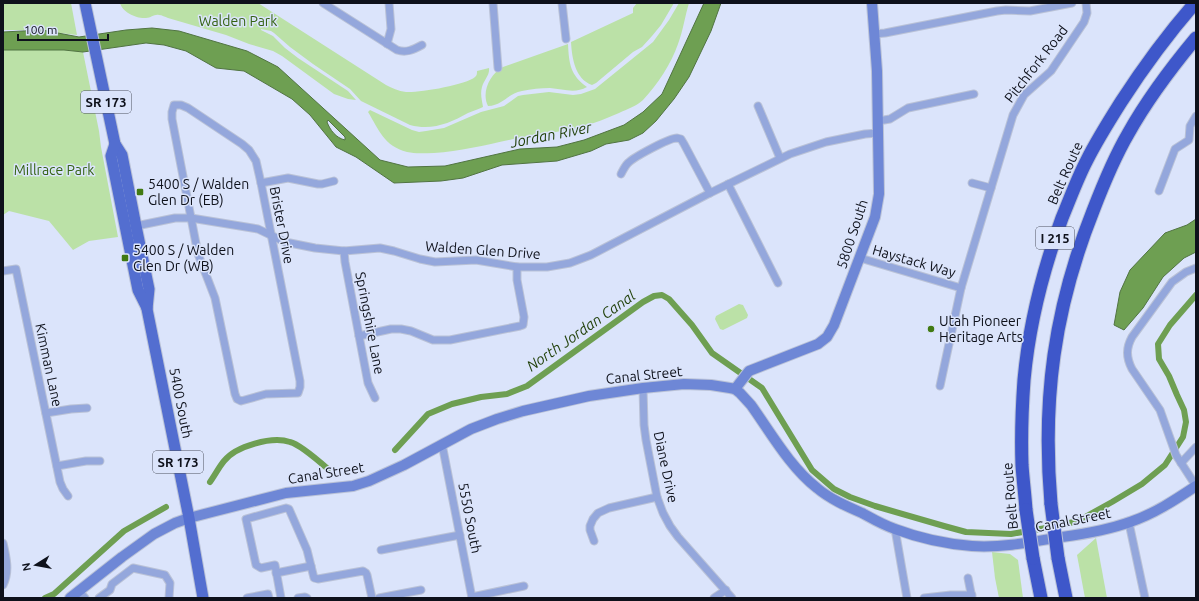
<svg xmlns="http://www.w3.org/2000/svg" width="1199" height="601" viewBox="0 0 1199 601" font-family="Ubuntu,sans-serif">
<style>
.green{fill:#bbe1a7}
.water{fill:#6e9f52;stroke:#517442;fill-rule:evenodd}
.lines{fill:none;stroke-linecap:round;stroke-linejoin:round}
.canal{stroke:#6e9f52;stroke-width:6}
.street-casing{stroke:#bac2d7;stroke-width:9}
.secondary-casing{stroke:#bac2d7;stroke-width:12}
.primary-casing{stroke:#bac2d7;stroke-width:13}
.highway-casing{stroke:#bac2d7;stroke-width:15}
.street{stroke:#94a7dc;stroke-width:7}
.secondary{stroke:#6e87d6;stroke-width:10}
.primary{stroke:#536ed0;stroke-width:11}
.highway{stroke:#3e57ca;stroke-width:13}
.highway-bridge-casing{stroke:#bac2d7;stroke-width:15;stroke-linecap:butt}
.highway-bridge{stroke:#3e57ca;stroke-width:13}
.poi-dot{fill:#417a12;stroke:#dbe4fb;stroke-width:1.5}
.labels{text-anchor:middle;stroke-width:3;stroke-linejoin:round;paint-order:stroke}
.shield{fill:#dbe4fb;stroke:#4c505e;stroke-width:1}
.shield-label{font-size:13px;font-weight:bold;fill:#0e111b}
.park-label{font-size:14px;fill:#356313;stroke:#dbe4fb}
.street-label{font-size:14px;fill:#0e111b;stroke:#dbe4fb}
.poi-label{font-size:14px;fill:#0e111b;stroke:#dbe4fb;text-anchor:start}
.water-label{font-size:15px;font-style:italic;fill:#1f3f07;stroke:#dbe4fb}
</style>
<rect width="100%" height="100%" fill="#dbe4fb"/>
<g class="green">
<path d="M3,3H71L77,35L33,30H3Z"/>
<path d="M120,3H258L386,85C392,88 398,91 406,92C418,93 466,85 475,77C477,75 477,74 477,71L489,68C490,75 484,80 482,87C480,94 482,100 483,107C479,109 473,111 468,113C450,123 432,131 410,125L361,101L350,89L313,64L290,47L274,33L271,31L261,29V30L273,36L285,48L298,58L348,91L356,100L348,99L334,94L282,56L273,51L249,44L226,35L168,18C165,17 162,15 159,15C154,14 151,18 146,18C137,19 122,12 120,3Z"/>
<path d="M637,3H674L661,25L652,36L642,47L633,52L596,83L592,85C575,79 572,58 571,42L633,13V8Z"/>
<path d="M679,3H689C685,16 683,31 678,44C671,64 658,84 643,100C637,106 627,109 619,113C607,118 595,123 582,127C563,132 543,133 523,137C493,143 464,151 434,153C424,153 416,154 407,152C384,146 379,130 368,112L370,110L412,130L419,132L426,131L444,128L481,112L504,106L518,96L523,95L549,92L573,95L581,94L595,89L653,42L669,20Z"/>
<path d="M568,44C569,63 570,75 587,87C575,94 563,89 550,88C541,88 531,89 522,91C508,93 504,105 488,106C481,92 490,74 503,67Z"/>
<path d="M3,50H64L83,52L99,131L101,147L118,237L89,241L73,250L49,221L9,211L3,215Z"/>
<path d="M739,304L743,305L748,315L747,318L723,330L720,329L715,319L716,316Z"/>
<path d="M1096,538L1107,598H1085L1077,555Z"/>
<path d="M992,552L1010,554L1018,560L1023,598H999L995,578Z"/>
</g>
<g class="water">
<path d="M704,3H721L711,31L689,77L674,99L656,121L643,133L629,140L606,144L591,151L557,161L502,165L463,178L441,181L394,183L356,157L336,147L310,115L292,99L244,71L216,68L186,51L164,45L146,43L83,52L64,50H3V32L42,30L79,37L126,30L152,28L179,31L247,51L278,67L380,160L408,167L445,166L520,149L557,147L584,140L624,125L643,112L662,94ZM328,120L345,137V140C336,138 330,130 327,122Z"/>
<path d="M1196,219V252L1184,258L1163,277L1143,308L1124,330L1114,325L1120,292L1130,270L1165,233L1187,225Z"/>
</g>
<g class="lines">
<g class="canal">
<path d="M395,450L428,414L452,404L481,397L507,394L527,386L643,302L654,296L662,295L669,299L692,325L712,353L762,388L812,470L834,489L850,497L875,506L944,526L966,532L1011,534L1052,527L1078,521L1112,502L1142,484L1165,465L1183,437L1186,422L1184,410L1177,395L1169,376L1159,359L1158,344L1170,325L1196,295"/>
<path d="M210,482C215,475 219,467 224,461C236,446 272,436 290,442C299,444 320,462 328,469"/>
<path d="M45,598L54,594L124,531L166,507"/>
</g>
<g class="street-casing">
<g id="street">
<path d="M323,3L397,50C406,53 413,50 422,45"/>
<path d="M493,3L498,68"/>
<path d="M562,3L566,39"/>
<path d="M874,34L885,33L997,11L1006,10L1030,11L1072,3"/>
<path d="M387,44L391,29L389,3"/>
<path d="M174,105H181L188,108L242,144L249,150L256,161L261,183L300,381V387L298,393L266,394L241,401L237,399L235,394L215,298L198,254L172,119V112Z"/>
<path d="M758,106L780,158"/>
<path d="M878,121L890,119L908,108L974,94"/>
<path d="M621,174C623,170 625,166 628,163C634,157 669,138 677,138L681,139L684,144L710,193"/>
<path d="M261,183L288,178L318,184H322L334,181"/>
<path d="M972,183L991,188"/>
<path d="M728,184L778,283"/>
<path d="M1159,191L1175,149L1189,140L1190,126L1196,116"/>
<path d="M136,226L175,218H191L258,229L285,242L315,248L344,251L380,248L394,251L420,259L435,262L476,260L517,267H547L570,263L591,255L710,193L790,154L826,142L865,134L878,133"/>
<path d="M344,251L345,262L368,383L375,398"/>
<path d="M860,258L961,288"/>
<path d="M3,271L16,269L60,482L63,489L68,496"/>
<path d="M359,336L391,329H401L411,331L433,340H450L520,326L523,325L524,317L517,280V267"/>
<path d="M940,386L961,288L1013,115L1024,95L1051,71L1084,22L1087,13L1086,3"/>
<path d="M643,388L644,425L646,440L657,497L663,513L670,526L678,537L732,598"/>
<path d="M46,413L71,409L87,408"/>
<path d="M442,444L472,598"/>
<path d="M1181,463L1196,447"/>
<path d="M57,466L86,461H100"/>
<path d="M1196,486L1176,455L1160,410L1132,369C1126,357 1126,348 1132,337L1172,282L1186,272L1196,268"/>
<path d="M1129,523L1145,598"/>
<path d="M895,529L907,598"/>
<path d="M594,541L590,530V526L593,519L598,513L609,508L657,497"/>
<path d="M3,543C6,556 10,572 3,585"/>
<path d="M381,550L460,535"/>
<path d="M276,573L311,566"/>
<path d="M968,578L972,598"/>
<path d="M79,591L85,598"/>
<path d="M472,597L524,586"/>
<path d="M99,598L110,590L112,584L133,568L165,575L170,583L169,598"/>
<path d="M247,598L268,594L269,598"/>
<path d="M281,598L275,565L261,568L256,565L246,519L286,508L289,509L307,550L314,578L318,579L363,571L366,573L367,575L372,598"/>
<path d="M298,598L305,597L307,598"/>
<path d="M379,598L421,590"/>
<path d="M714,598L726,590"/>
<path d="M924,598L951,595H972"/>
</g>
</g>
<g class="secondary-casing">
<g id="secondary">
<path d="M735,389L749,371L818,344L827,337L834,325L875,217L879,194L877,71L872,3"/>
<path d="M70,598L122,557L154,534L175,523L189,518L212,512L286,493L353,486L369,481L404,465L471,429L497,419L523,411L589,396L643,388L684,384L711,385L730,388L735,389L740,393L751,405C771,433 790,467 817,488C830,499 846,506 862,513C873,519 883,525 895,529C919,538 946,544 972,546C1002,548 1032,542 1062,537C1084,534 1108,530 1130,522C1154,514 1175,500 1196,486"/>
</g>
</g>
<g class="primary-casing">
<g id="primary">
<path d="M85,3L115,144L122,155L136,226L149,289L147,309L189,518L203,598"/>
<path d="M115,144L111,156L138,290L147,308"/>
</g>
</g>
<g class="highway-casing">
<g id="highway">
<path d="M1051,504C1042,400 1054,309 1093,211C1103,185 1114,158 1128,134C1147,100 1171,68 1196,38"/>
<path d="M1026,510C1025,495 1023,480 1022,465C1021,437 1022,408 1024,380C1029,325 1043,270 1062,218C1070,199 1077,179 1087,160C1097,140 1109,121 1121,102C1143,68 1168,34 1195,3"/>
<path d="M1033,558L1041,598"/>
<path d="M1058,558L1066,598"/>
</g>
</g>
<use href="#street" class="street"/>
<use href="#secondary" class="secondary"/>
<use href="#primary" class="primary"/>
<use href="#highway" class="highway"/>
<g class="highway-bridge-casing">
<g id="highway-bridge">
<path d="M1051,504L1058,558"/>
<path d="M1026,510L1033,558"/>
</g>
</g>
<use href="#highway-bridge" class="highway-bridge"/>
</g>
<g class="poi-dot">
<rect x="136" y="188" width="8" height="8" rx="2"/>
<rect x="121" y="254" width="8" height="8" rx="2"/>
<circle cx="931" cy="329" r="4"/>
</g>
<g class="labels">
<g class="shield">
<rect x="81" y="91" width="50" height="22" rx="3"/>
<rect x="1036" y="227" width="38" height="22" rx="3"/>
<rect x="153" y="451" width="50" height="22" rx="3"/>
</g>
<g class="shield-label">
<text x="106" y="107">SR 173</text>
<text x="1055" y="243">I 215</text>
<text x="178" y="467">SR 173</text>
</g>
<g class="park-label">
<text x="238" y="26">Walden Park</text>
<text x="54" y="175">Millrace Park</text>
</g>
<g class="street-label">
<text transform="translate(1036 64) rotate(-52)" y="5">Pitchfork Road</text>
<text transform="translate(1065 173) rotate(-66)" y="5">Belt Route</text>
<text transform="translate(282 225) rotate(79)" y="5">Brister Drive</text>
<text transform="translate(852 234) rotate(-72)" y="5">5800 South</text>
<text transform="translate(483 250) rotate(4)" y="5">Walden Glen Drive</text>
<text transform="translate(914 261) rotate(16)" y="5">Haystack Way</text>
<text transform="translate(370 323) rotate(79)" y="5">Springshire Lane</text>
<text transform="translate(49 365) rotate(78)" y="5">Kimman Lane</text>
<text transform="translate(644 375) rotate(-6)" y="5">Canal Street</text>
<text transform="translate(181 403) rotate(79)" y="5">5400 South</text>
<text transform="translate(666 467) rotate(78)" y="5">Diane Drive</text>
<text transform="translate(326 473) rotate(-9)" y="5">Canal Street</text>
<text transform="translate(1010 496) rotate(-95)" y="5">Belt Route</text>
<text transform="translate(470 518) rotate(79)" y="5">5550 South</text>
<text transform="translate(1073 520) rotate(-11)" y="5">Canal Street</text>
</g>
<g class="poi-label">
<text x="148" y="189">5400 S / Walden<tspan x="148" dy="16">Glen Dr (EB)</tspan></text>
<text x="133" y="255">5400 S / Walden<tspan x="133" dy="16">Glen Dr (WB)</tspan></text>
<text x="939" y="326">Utah Pioneer<tspan x="939" dy="16">Heritage Arts</tspan></text>
</g>
<g class="water-label">
<text transform="translate(551 135) rotate(-11)" y="5">Jordan River</text>
<text transform="translate(581 331) rotate(-35)" y="5">North Jordan Canal</text>
</g>
</g>
<rect width="1199" height="601" fill="none" stroke="#0e111b" stroke-width="8"/>
<g transform="translate(36 565) rotate(259)" stroke="#dbe4fb" stroke-width="3" paint-order="stroke">
<path d="M0-3L7 15L0 10L-7 15Z" fill="#0e111b"/>
<text y="-6" font-size="11" font-weight="bold" text-anchor="middle" fill="#0e111b">N</text>
</g>
<path d="M18 34v6h90v-6" fill="none" stroke="#0e111b" stroke-width="2"/>
<text x="24" y="34" font-size="12" fill="#0e111b" stroke="#dbe4fb" stroke-width="3" paint-order="stroke">100 m</text>
</svg>
